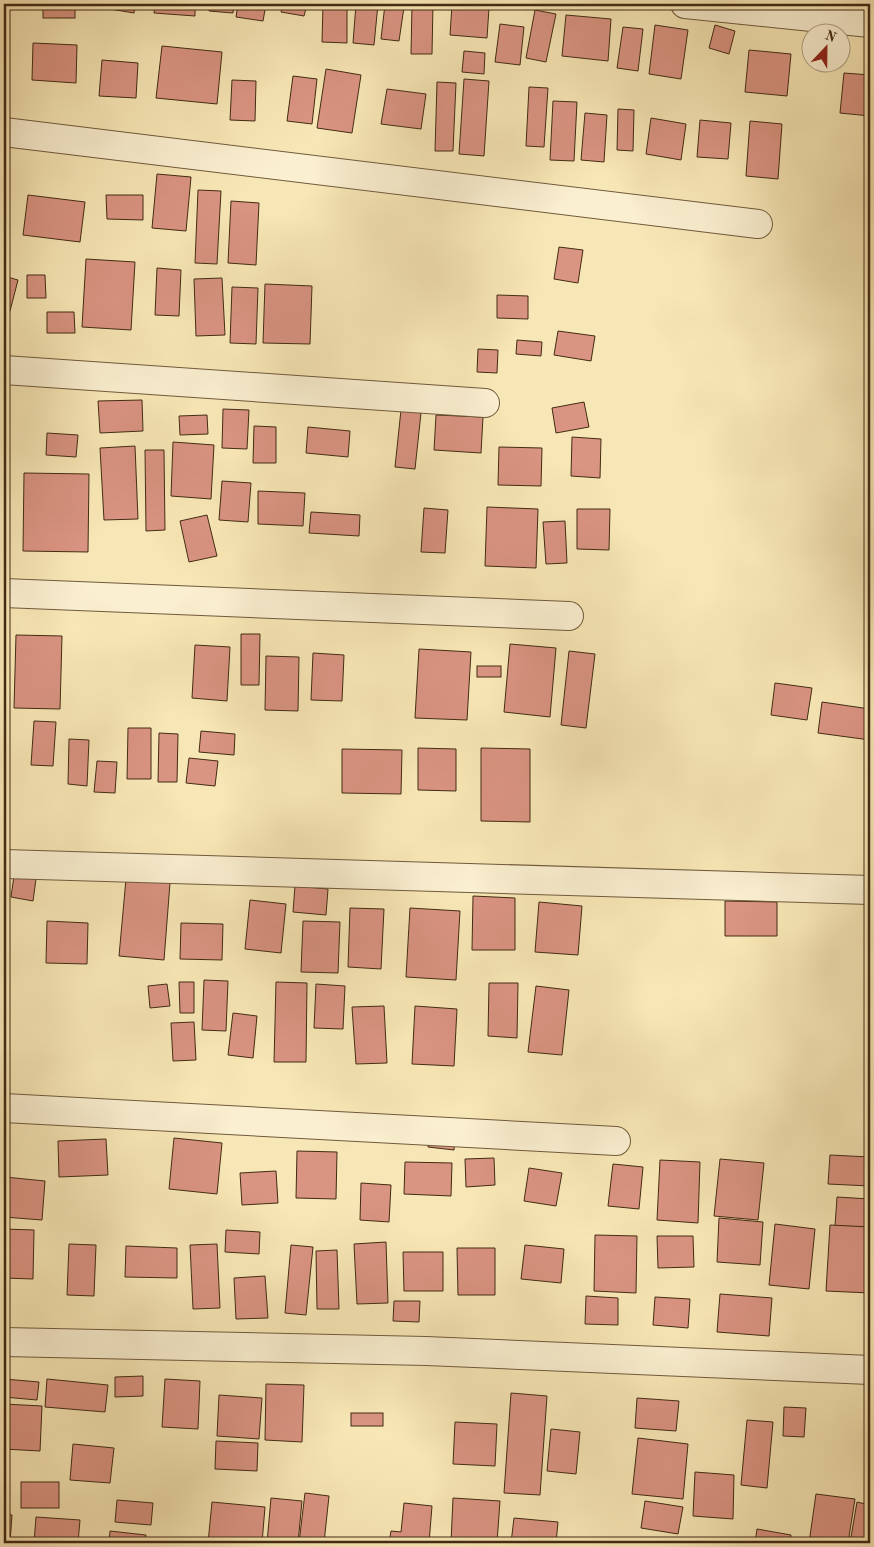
<svg xmlns="http://www.w3.org/2000/svg" width="874" height="1547" viewBox="0 0 874 1547" font-family="'Old Standard TT',serif">
<style>
.building{fill:#da9482;stroke:#422b13}
.lines{fill:none;stroke-linecap:round;stroke-linejoin:round}
.minor-casing{stroke:#705a3c;stroke-width:30}
.minor{stroke:#faefd0;stroke-width:28}
</style>
<rect width="100%" height="100%" fill="#f8e7b6"/>
<filter id="stains"><feTurbulence type="fractalNoise" baseFrequency=".004" numOctaves="4"/><feColorMatrix values="0 0 0 0 .2 0 0 0 0 .09 0 0 0 0 .02 0 0 0 .5 -.17"/></filter>
<radialGradient id="worn" r=".72"><stop offset=".6" stop-color="#630" stop-opacity="0"/><stop offset="1" stop-color="#630" stop-opacity=".3"/></radialGradient>
<g class="building">
<rect x="43" y="4" width="32" height="14"/>
<path d="M86,4H135L134,13L86,5Z"/>
<path d="M155,4H195V16L154,13Z"/>
<path d="M210,4H234L233,13L209,11Z"/>
<path d="M238,4H266L263,21L236,17Z"/>
<path d="M283,4H307L304,16L281,12Z"/>
<path d="M323,4H347V43L322,42Z"/>
<path d="M356,4H378L374,45L353,43Z"/>
<path d="M385,4L404,7L399,41L381,39Z"/>
<path d="M412,4H433L432,54H411Z"/>
<path d="M452,5L489,8L487,38L450,35Z"/>
<path d="M535,10L556,14L546,62L526,58Z"/>
<path d="M566,15L611,19L608,61L562,56Z"/>
<path d="M500,24L524,27L520,65L495,62Z"/>
<path d="M655,25L688,30L681,79L649,74Z"/>
<path d="M715,25L735,31L729,54L709,48Z"/>
<path d="M623,27L643,29L638,71L617,68Z"/>
<path d="M33,43L77,45L76,83L32,80Z"/>
<path d="M162,46L222,52L217,104L156,98Z"/>
<path d="M749,50L791,54L787,96L745,92Z"/>
<path d="M464,51L485,53L484,74L462,72Z"/>
<path d="M102,60L138,63L136,98L99,96Z"/>
<path d="M326,69L361,75L352,133L317,128Z"/>
<path d="M844,73L870,75V116L840,113Z"/>
<path d="M293,76L317,79L312,124L287,121Z"/>
<path d="M464,79L489,81L484,156L459,154Z"/>
<path d="M232,80L256,81L255,121L230,120Z"/>
<path d="M437,82L456,83L453,151H435Z"/>
<path d="M529,87L548,88L544,147L526,146Z"/>
<path d="M387,89L426,94L421,129L381,124Z"/>
<path d="M553,101L577,102L574,161L550,160Z"/>
<path d="M618,109L634,110L633,151L617,150Z"/>
<path d="M585,113L607,115L604,162L581,160Z"/>
<path d="M651,118L686,124L681,160L646,154Z"/>
<path d="M700,120L731,123L728,159L697,157Z"/>
<path d="M750,121L782,124L778,179L746,176Z"/>
<path d="M157,174L191,177L186,231L152,228Z"/>
<path d="M198,190L221,191L217,264L195,263Z"/>
<path d="M28,195L85,202L80,242L23,235Z"/>
<path d="M106,195H143V220L107,219Z"/>
<path d="M231,201L259,203L256,265L228,263Z"/>
<path d="M559,247L583,250L578,283L554,279Z"/>
<path d="M86,259L135,262L131,330L82,327Z"/>
<path d="M157,268L181,270L179,316L155,315Z"/>
<path d="M27,275H45L46,298H27Z"/>
<path d="M4,276L18,280L10,311L4,309Z"/>
<path d="M222,278L225,335L196,336L194,279Z"/>
<path d="M265,284L312,286L310,344L263,343Z"/>
<path d="M232,287L258,288L256,344L230,343Z"/>
<path d="M497,295L528,296V319L497,318Z"/>
<path d="M47,312H74L75,333H47Z"/>
<path d="M558,331L595,336L591,361L554,355Z"/>
<path d="M517,340L542,342L541,356L516,354Z"/>
<path d="M478,349L498,350L497,373L477,372Z"/>
<path d="M142,400L143,431L100,433L98,401Z"/>
<path d="M584,402L589,427L556,433L552,408Z"/>
<path d="M223,409L249,410L247,449L222,448Z"/>
<path d="M401,410L421,413L415,469L395,467Z"/>
<path d="M207,415L208,434L180,435L179,416Z"/>
<path d="M436,415L483,417L481,453L434,450Z"/>
<path d="M254,426L276,427V463H253Z"/>
<path d="M308,427L350,431L348,457L306,453Z"/>
<path d="M47,433L78,435L76,457L46,455Z"/>
<path d="M572,437L601,439L600,478L571,476Z"/>
<path d="M173,442L214,445L211,499L171,496Z"/>
<path d="M135,446L138,519L104,520L100,448Z"/>
<path d="M499,447L542,448L541,486L498,485Z"/>
<path d="M145,450H164L165,530L146,531Z"/>
<path d="M24,473L89,474L88,552L23,551Z"/>
<path d="M222,481L251,483L248,522L219,520Z"/>
<path d="M4,488H9L8,529L4,528Z"/>
<path d="M258,491L305,493L303,526L258,524Z"/>
<path d="M487,507L538,509L536,568L485,566Z"/>
<path d="M424,508L448,510L445,553L421,552Z"/>
<path d="M577,509H610L609,550L577,549Z"/>
<path d="M311,512L360,515L359,536L309,533Z"/>
<path d="M207,515L217,556L189,562L180,521Z"/>
<path d="M565,521L567,563L546,564L543,522Z"/>
<rect x="4" y="604" width="4" height="29"/>
<path d="M241,634H260L259,685H241Z"/>
<path d="M16,635L62,636L60,709L14,708Z"/>
<path d="M510,644L556,648L550,717L504,712Z"/>
<path d="M195,645L230,647L227,701L192,698Z"/>
<path d="M419,649L471,652L467,720L415,718Z"/>
<path d="M569,651L595,654L586,728L561,725Z"/>
<path d="M313,653L344,655L342,701L311,700Z"/>
<path d="M266,656L299,657L298,711L265,710Z"/>
<rect x="477" y="666" width="24" height="11"/>
<path d="M775,683L812,688L807,720L771,715Z"/>
<path d="M822,702L870,709V740L818,733Z"/>
<path d="M34,721L56,722L53,766L31,765Z"/>
<path d="M128,728H151V779H127Z"/>
<path d="M201,731L235,734L234,755L199,752Z"/>
<path d="M159,733L178,734L177,782H158Z"/>
<path d="M69,739L89,740L87,786L68,784Z"/>
<path d="M418,748L456,749V791L418,790Z"/>
<path d="M481,748L530,749V822L481,821Z"/>
<path d="M342,749L402,750L401,794L342,793Z"/>
<path d="M189,758L218,761L215,786L186,783Z"/>
<path d="M97,761L117,762L115,793L94,792Z"/>
<path d="M14,876L36,879L33,901L11,897Z"/>
<path d="M126,879L170,883L164,960L119,956Z"/>
<path d="M295,886L328,889L326,915L293,912Z"/>
<path d="M473,896L515,898V950H472Z"/>
<path d="M250,900L286,904L281,953L245,949Z"/>
<path d="M725,901L777,902V936H725Z"/>
<path d="M539,902L582,906L578,955L535,952Z"/>
<path d="M350,908L384,909L381,969L348,967Z"/>
<path d="M410,908L460,911L456,980L406,977Z"/>
<path d="M47,921L88,923L87,964L46,963Z"/>
<path d="M303,921L340,922L338,973L301,972Z"/>
<path d="M181,923L223,924L222,960L180,959Z"/>
<path d="M204,980L228,981L226,1031L202,1030Z"/>
<path d="M179,982H194V1013H180Z"/>
<path d="M276,982L307,983L306,1062H274Z"/>
<path d="M489,983H518L517,1038L488,1036Z"/>
<path d="M167,984L170,1006L150,1008L148,986Z"/>
<path d="M316,984L345,986L343,1029L314,1028Z"/>
<path d="M536,986L569,990L562,1055L528,1052Z"/>
<path d="M384,1006L387,1063L356,1064L352,1007Z"/>
<path d="M415,1006L457,1009L454,1066L412,1064Z"/>
<path d="M233,1013L257,1016L253,1058L228,1055Z"/>
<path d="M194,1022L196,1060L173,1061L171,1023Z"/>
<path d="M429,1135L455,1138L454,1150L428,1147Z"/>
<path d="M174,1138L222,1143L217,1194L169,1189Z"/>
<path d="M106,1139L108,1175L59,1177L58,1141Z"/>
<path d="M297,1151L337,1152L336,1199L296,1198Z"/>
<path d="M830,1155L870,1157V1186L828,1184Z"/>
<path d="M494,1158L495,1185L466,1187L465,1159Z"/>
<path d="M720,1159L764,1163L758,1220L714,1216Z"/>
<path d="M660,1160L700,1162L698,1223L657,1220Z"/>
<path d="M405,1162L452,1163L451,1196L404,1194Z"/>
<path d="M613,1164L643,1167L639,1209L608,1206Z"/>
<path d="M529,1168L562,1173L556,1206L524,1201Z"/>
<path d="M276,1171L278,1203L242,1205L240,1173Z"/>
<path d="M5,1177L45,1181L42,1220L4,1217Z"/>
<path d="M361,1183L391,1185L389,1222L360,1220Z"/>
<path d="M837,1197L870,1199V1227L835,1226Z"/>
<path d="M719,1218L763,1222L760,1265L717,1262Z"/>
<path d="M775,1224L815,1229L809,1289L769,1285Z"/>
<path d="M830,1225L870,1227V1293L826,1291Z"/>
<path d="M4,1229L34,1230L33,1279L4,1278Z"/>
<path d="M226,1230L260,1232L259,1254L225,1252Z"/>
<path d="M595,1235L637,1236L636,1293L594,1291Z"/>
<path d="M657,1236H693L694,1267L658,1268Z"/>
<path d="M386,1242L388,1303L357,1304L354,1244Z"/>
<path d="M69,1244L96,1245L94,1296L67,1295Z"/>
<path d="M217,1244L220,1308L193,1309L190,1245Z"/>
<path d="M291,1245L313,1247L306,1315L285,1313Z"/>
<path d="M525,1245L564,1249L561,1283L521,1279Z"/>
<path d="M126,1246L177,1248V1278L125,1277Z"/>
<path d="M457,1248H495V1295H458Z"/>
<path d="M337,1250L339,1309H317L316,1251Z"/>
<path d="M403,1252H443V1291H404Z"/>
<path d="M265,1276L268,1318L236,1319L234,1278Z"/>
<path d="M720,1294L772,1298L769,1336L717,1332Z"/>
<path d="M586,1296L618,1298V1325L585,1324Z"/>
<path d="M655,1297L690,1299L688,1328L653,1325Z"/>
<path d="M394,1301H420L419,1322L393,1321Z"/>
<path d="M143,1376V1396L115,1397V1377Z"/>
<path d="M4,1379L39,1382L37,1400L4,1397Z"/>
<path d="M47,1379L108,1385L105,1412L45,1407Z"/>
<path d="M165,1379L200,1381L198,1429L162,1427Z"/>
<path d="M266,1384L304,1385L302,1442L265,1440Z"/>
<path d="M511,1393L547,1396L540,1495L504,1493Z"/>
<path d="M219,1395L262,1398L259,1439L217,1436Z"/>
<path d="M637,1398L679,1401L676,1431L635,1428Z"/>
<path d="M4,1404L42,1406L40,1451L4,1449Z"/>
<path d="M784,1407L806,1408L804,1437L783,1436Z"/>
<rect x="351" y="1413" width="32" height="13"/>
<path d="M747,1420L773,1422L767,1488L741,1485Z"/>
<path d="M455,1422L497,1424L495,1466L453,1464Z"/>
<path d="M551,1429L580,1432L576,1474L547,1471Z"/>
<path d="M638,1438L688,1444L683,1499L632,1494Z"/>
<path d="M216,1441L258,1443L257,1471L215,1469Z"/>
<path d="M73,1444L114,1448L110,1483L70,1480Z"/>
<path d="M695,1472L734,1475L733,1519L693,1516Z"/>
<rect x="21" y="1482" width="38" height="26"/>
<path d="M305,1493L329,1496L324,1543H299Z"/>
<path d="M816,1494L855,1499L848,1543H809Z"/>
<path d="M271,1498L302,1501L298,1543H267Z"/>
<path d="M453,1498L500,1501L497,1543H451Z"/>
<path d="M117,1500L153,1503L151,1525L115,1522Z"/>
<path d="M645,1501L683,1507L678,1534L641,1528Z"/>
<path d="M212,1502L265,1507L262,1543H208Z"/>
<path d="M857,1502L870,1505V1543H850Z"/>
<path d="M404,1503L432,1506L429,1543H389L391,1531L401,1532Z"/>
<path d="M4,1514L12,1515L10,1543H4Z"/>
<path d="M36,1517L80,1520L78,1543H34Z"/>
<path d="M514,1518L558,1522L556,1543H511Z"/>
<path d="M757,1529L791,1535L790,1543H755Z"/>
<path d="M110,1531L146,1535V1543H109Z"/>
</g>
<g class="lines">
<g class="minor-casing">
<g id="minor">
<path d="M685,4L870,23"/>
<path d="M4,132L758,224"/>
<path d="M4,370L485,403"/>
<path d="M4,593L569,616"/>
<path d="M4,864L870,890"/>
<path d="M4,1108L616,1141"/>
<path d="M4,1342L426,1351L870,1370"/>
</g>
</g>
<use href="#minor" class="minor"/>
</g>
<rect width="874" height="1547" fill="none" stroke="#f8e7b6" stroke-width="20"/>
<rect x="5" y="5" width="864" height="1537" fill="none" stroke="#422b13" stroke-width="2.5"/>
<rect x="10" y="10" width="854" height="1527" fill="none" stroke="#422b13"/>
<g transform="translate(826 48) rotate(22)"><circle r="24" fill="#faefd0" stroke="#b0a184"/>
<path d="M0-4L9 19L0 12L-9 19Z" fill="#8f2418"/>
<text y="-8" font-size="14" font-weight="bold" text-anchor="middle" fill="#422b13">N</text>
</g>
<rect width="100%" height="100%" filter="url(#stains)"/>
<rect width="100%" height="100%" fill="url(#worn)"/>
</svg>
